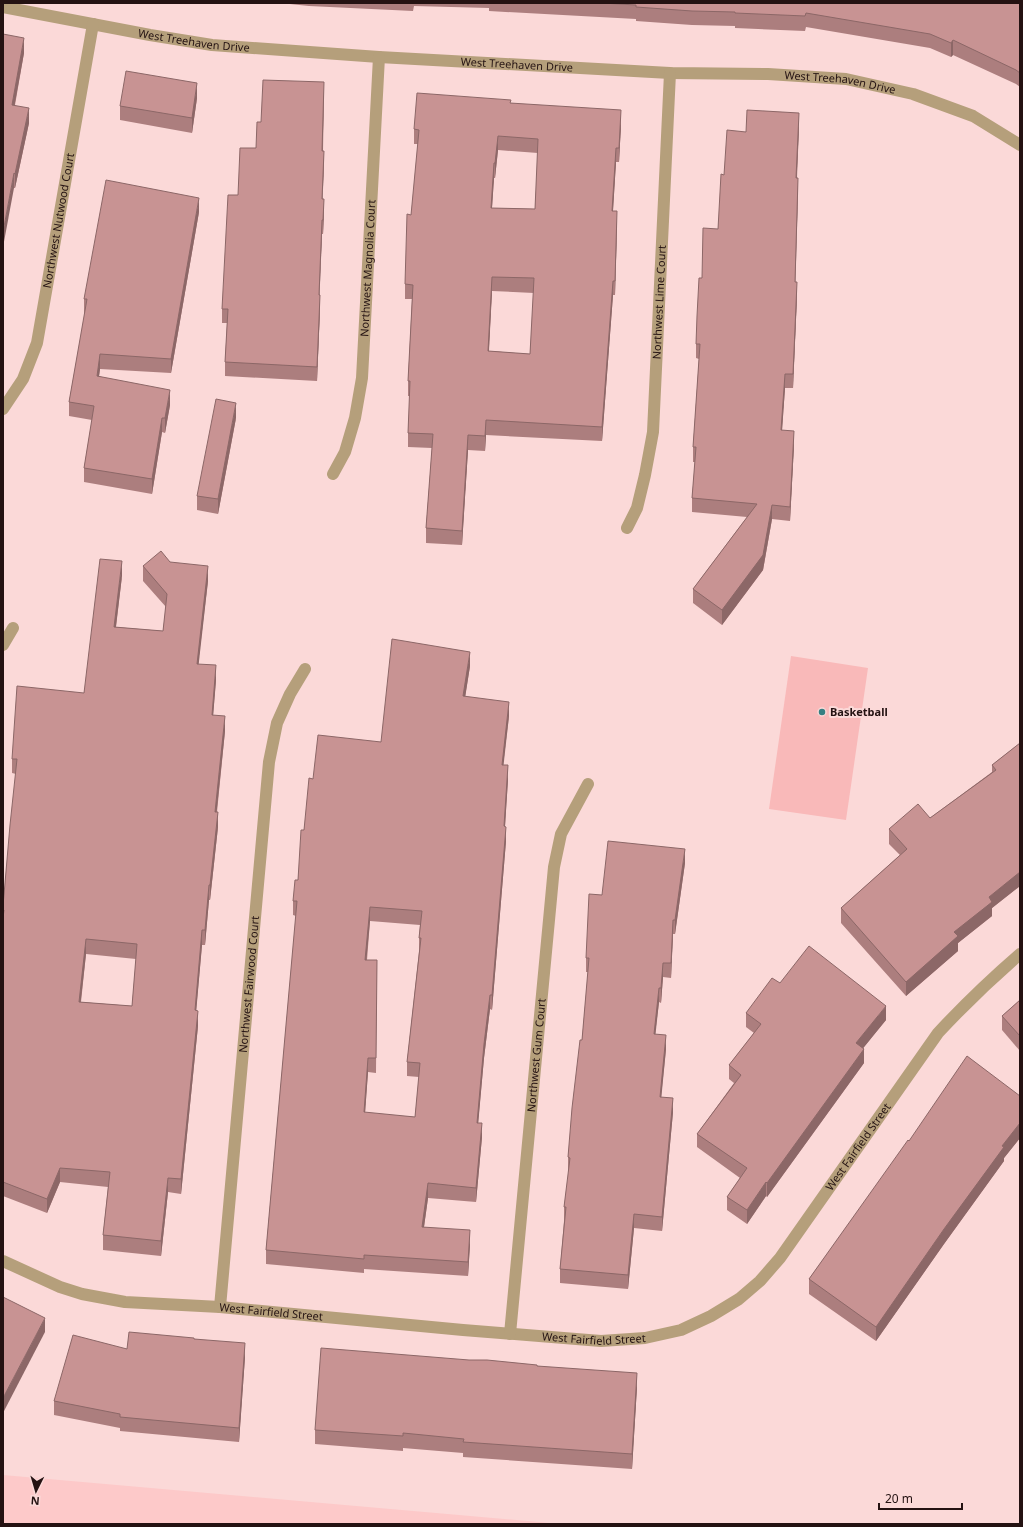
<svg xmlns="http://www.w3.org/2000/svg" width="1023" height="1527" viewBox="0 0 1023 1527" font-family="'Noto Sans',sans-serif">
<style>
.built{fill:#fdc9c9}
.green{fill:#f9b9b9}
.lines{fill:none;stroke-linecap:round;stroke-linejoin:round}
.lane{stroke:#b59f7b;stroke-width:12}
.wall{fill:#ac7e7e;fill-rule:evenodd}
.shaded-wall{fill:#8c6767}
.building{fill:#c89393;stroke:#8c6767;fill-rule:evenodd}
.poi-dot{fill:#367f82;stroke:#fbd9d8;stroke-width:1.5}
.labels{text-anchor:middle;stroke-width:4;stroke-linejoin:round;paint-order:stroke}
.street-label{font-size:11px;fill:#241212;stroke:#fbd9d8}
.poi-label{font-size:11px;font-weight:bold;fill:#241212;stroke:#fbd9d8;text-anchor:start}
</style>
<rect width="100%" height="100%" fill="#fbd9d8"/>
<path class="built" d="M3,1475L561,1524H3Z"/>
<path class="green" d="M791,656L868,668L846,820L769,809Z"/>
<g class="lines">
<g class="lane">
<path id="s1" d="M3,7L150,35L212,45L379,57L670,73L768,74L846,79L913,94L973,116L1020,145"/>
<path id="s2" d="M3,409L23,379L37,343L93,24"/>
<path id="s3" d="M333,474L345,452L355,418L362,378L379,57"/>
<path id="s4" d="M627,528L637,508L645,475L653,432L670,73"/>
<path d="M3,645L13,628"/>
<path id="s5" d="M3,1261L60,1287L82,1294L125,1302L220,1307L463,1330L601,1341L645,1338L681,1330L711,1316L739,1299L760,1281L780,1258L938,1033C964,1005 991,979 1020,954"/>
<path id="s6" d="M220,1307L269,762L277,723L290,694L305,669"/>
<path id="s7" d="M510,1334L554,867L561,834L588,784"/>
</g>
</g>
<g class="wall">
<path d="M280,3H1020V87L1016,84L953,55L951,57L930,48L806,27L805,31L735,28V26L692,25L636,21V19L489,11V8L414,6L413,11L309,6Z"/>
<path d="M3,34L24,53L15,105L29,123L15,188H14Z"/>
<path d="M324,96L323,151L324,165L322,199L324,213L323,234H322L319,295L320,309L317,381L225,376V362L227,323H222V309L238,195L256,148L261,122Z"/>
<path d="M197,98L192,133L120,120V106Z"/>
<path d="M511,103L621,125L619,162H616L613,211L617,226L615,295H613L602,441L486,435L485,451L468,450L462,545L426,543V528L432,448L408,447V433L410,396H408V381L412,299H405V284L418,144H414V129ZM498,150L538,153L535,209L492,208L494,178H495ZM492,291L534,293L530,354L489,351Z"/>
<path d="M799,127L797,178L798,193L795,282L797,296L793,388H785L782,430L794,445L790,521L772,519L763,570L722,625L693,603V589L747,517L692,512V498L695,462H693V447L699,359L696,358V344L702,278L718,229L724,175L746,132Z"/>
<path d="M199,212L171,373L100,369L99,376L170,405L165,433L162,432L152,494L84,482V468L92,420L69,416V402L85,313H84V299Z"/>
<path d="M236,418L218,514L197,510V496Z"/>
<path d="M170,562L208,581L198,664L216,680L213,715L225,731L217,812L218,827L210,900H209L205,945H202L196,1011L198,1026L181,1194L168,1192L161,1256L103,1250V1235L108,1187L60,1182L47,1213L3,1196V906L16,774L12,773V759L84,693L122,576L116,627L163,631L166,607L143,581V566ZM86,954L136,959L132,1006L81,1002Z"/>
<path d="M470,666L465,697L509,716L503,765L508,779L505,827L506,841L492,1010L490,1009L484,1058L478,1123L482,1137L476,1202L428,1198L424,1227L470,1244L468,1276L364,1269V1273L266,1264V1250L296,916L293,915V901L298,880L304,830L313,779L381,742ZM370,921L420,925L419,938V952L407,1062V1076L419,1077L415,1117L365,1113L368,1072L376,1073L377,960H367Z"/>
<path d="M1020,743V886L992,908V916L958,943V951L906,996L841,923V908L900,855L889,844V829L930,818L992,772V765Z"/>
<path d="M685,863L675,934H673L671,978L663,977L661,1003L659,1002L655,1034L666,1049L661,1097L673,1112L662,1231L634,1228L628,1289L560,1283V1269L564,1221V1207L569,1172L568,1171V1157L582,1040L588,972H586V958L602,895Z"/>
<path d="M780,983L886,1020L863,1048L864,1063L767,1197L766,1196L747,1224L727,1210V1197L740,1178L697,1147V1134L734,1083L729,1079V1065L754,1033L746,1027V1013Z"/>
<path d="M1020,1000V1051L1002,1030V1016Z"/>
<path d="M1020,1096V1138L1004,1158V1161L944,1244L876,1341L809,1294V1279L909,1141Z"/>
<path d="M194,1339L245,1357L239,1442L120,1431V1428L54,1415V1401L127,1349Z"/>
<path d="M537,1366L637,1387L632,1469L463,1457V1453L403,1448V1451L315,1444V1430Z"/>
</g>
<g class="shaded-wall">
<path d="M24,38V53L12,119V105Z"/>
<path d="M953,40V55L951,57V43Z"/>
<path d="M324,82V96L322,165V151Z"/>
<path d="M197,83V98L192,133V118Z"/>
<path d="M29,108V123L15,188V174Z"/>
<path d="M621,110V125L619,162V148Z"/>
<path d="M799,113V127L796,193V178Z"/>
<path d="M498,136V150L495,178V163Z"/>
<path d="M616,148V162L612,226V211Z"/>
<path d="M324,151V165L322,213V199Z"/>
<path d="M494,163V178L491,222V208Z"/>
<path d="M14,173V188L3,247V232Z"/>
<path d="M798,178V193L795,296V282Z"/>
<path d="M199,198V212L171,373V359Z"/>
<path d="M324,199V213L323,234V220Z"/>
<path d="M617,211V226L615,295V281Z"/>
<path d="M322,220V234L319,309V295Z"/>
<path d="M492,277V291L488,366V351Z"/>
<path d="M613,281V295L602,441V427Z"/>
<path d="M797,282V296L793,388V374Z"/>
<path d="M320,295V309L317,381V367Z"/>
<path d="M100,354V369L97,390V376Z"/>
<path d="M785,374V388L781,445V430Z"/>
<path d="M170,390V405L165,433V418Z"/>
<path d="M236,403V418L218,514V499Z"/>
<path d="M162,418V432L152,494V479Z"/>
<path d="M486,420V435L485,451V436Z"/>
<path d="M794,431V445L790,521V507Z"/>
<path d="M468,435V450L462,545V531Z"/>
<path d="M772,505V519L763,570L722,625V610Z"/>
<path d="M122,561V576L114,642V627Z"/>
<path d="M208,566V581L197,679V664Z"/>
<path d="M470,652V666L463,711V696Z"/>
<path d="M216,665V680L212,730V715Z"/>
<path d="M509,702V716L502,779V765Z"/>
<path d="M225,716V731L215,827V812Z"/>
<path d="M508,765V779L504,841V826Z"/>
<path d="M218,812V827L210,900V885Z"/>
<path d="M506,827V841L492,1010V995Z"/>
<path d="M685,849V863L675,934V920Z"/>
<path d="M1020,872V886L992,908V916L958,943V951L906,996V982L954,932L989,897Z"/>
<path d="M209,885V900L205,945V930Z"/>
<path d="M370,907V921L365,974V960Z"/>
<path d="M673,920V934L671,978V963Z"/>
<path d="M202,930V945L195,1025V1010Z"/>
<path d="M86,939V954L79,1016V1002Z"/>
<path d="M663,963V977L661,1003V988Z"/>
<path d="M659,988V1002L654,1048V1034Z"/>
<path d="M490,995V1009L484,1058L477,1137V1123L484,1044Z"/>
<path d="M886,1006V1020L856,1057V1043Z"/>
<path d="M198,1011V1026L181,1194V1179Z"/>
<path d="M666,1035V1049L660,1111V1097Z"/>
<path d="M864,1049V1063L767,1197V1183Z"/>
<path d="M368,1058V1072L364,1127V1112Z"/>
<path d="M673,1098V1112L662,1231V1217Z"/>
<path d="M482,1123V1137L476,1202V1188Z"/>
<path d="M1020,1123V1138L1004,1158V1161L944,1244L876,1341V1327L1002,1146Z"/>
<path d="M60,1168V1182L47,1213V1199Z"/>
<path d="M168,1178V1192L161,1256V1241Z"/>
<path d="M766,1182V1196L747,1224V1210Z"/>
<path d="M428,1183V1198L422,1241V1227Z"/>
<path d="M634,1214V1228L628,1289V1275Z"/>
<path d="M470,1230V1244L468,1276V1262Z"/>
<path d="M45,1318V1332L3,1413V1398Z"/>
<path d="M245,1343V1357L239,1442V1428Z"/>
<path d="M637,1373V1387L632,1469V1454Z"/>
</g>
<g class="building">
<path d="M602,3H1020V73L1016,70L953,40L951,43L930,34L806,13L805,16L735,13V12L692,11L636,7V5Z"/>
<path d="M3,34L24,38L12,105L29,108L15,174L14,173L3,232Z"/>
<path d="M126,71L197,83L192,118L120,106Z"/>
<path d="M263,80L324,82L322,151H324L322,199H324L323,220H322L319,295H320L317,367L225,362L228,309H222L228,195H238L240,148H256L257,122H261Z"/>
<path d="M417,93L511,100L510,103L621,110L619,148H616L612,211H617L615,281H613L602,427L486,420L485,436L468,435L462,531L426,528L433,434L408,433L410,381H408L413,285L405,284L407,214L411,215L419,130L414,129ZM498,136L538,139L535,209L491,208L494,163H495ZM492,277L534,278L530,354L488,351Z"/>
<path d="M747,110L799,113L796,178H798L795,282H797L793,374H785L781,430L794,431L790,507L772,505L763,555L722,610L693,589L757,504L692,498L696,447H693L700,344H696L697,316L699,278H702L703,228L718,229L721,174L724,175L727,130L746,132Z"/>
<path d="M106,180L199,198L171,359L100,354L97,376L170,390L165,418H162L152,479L84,468L94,406L69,402L87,299H84Z"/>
<path d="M216,399L236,403L218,499L197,496Z"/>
<path d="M161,551L170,562L208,566L197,664L216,665L212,715L225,716L215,812H218L210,885H209L205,930H202L195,1010L198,1011L181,1179L168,1178L161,1241L103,1235L110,1172L60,1168L47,1199L3,1182V918L4,910H3V906L10,825L17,759H12L17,686L84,693L100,559L122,561L114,627L163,631L167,594L143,566ZM86,939L137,944L132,1006L79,1002Z"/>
<path d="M392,639L470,652L463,696L509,702L502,765H508L504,826L506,827L492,995H490L484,1044L477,1123H482L476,1188L428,1183L422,1227L470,1230L468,1262L364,1255V1259L266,1250L297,901H293L295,880H298L301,830H304L309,778L313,779L318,735L381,742ZM370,907L422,911L419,938H421L407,1062L420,1063L415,1117L364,1112L368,1058H376L377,960H365Z"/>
<path d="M1020,743V872L989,897L992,902L954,932L958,936L906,982L841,908L907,849L889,829L918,804L930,818L996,770L992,765Z"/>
<path d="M608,841L685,849L675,920H673L671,963H663L661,988H659L654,1034L666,1035L660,1097L673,1098L662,1217L634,1214L628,1275L560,1269L566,1207H564L570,1158L568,1157L572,1108L580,1040H582L589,958H586L589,894L602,895Z"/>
<path d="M809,946L886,1006L856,1043L864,1049L767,1183L766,1182L747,1210L727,1197L747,1168L697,1134L741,1075L729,1065L761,1024L746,1013L772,978L780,983Z"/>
<path d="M1020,1000V1036L1002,1016Z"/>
<path d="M967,1056L1020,1096V1123L1002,1146L1004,1147L944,1229L876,1327L809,1279L908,1140L909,1141Z"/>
<path d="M3,1297L45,1318L3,1398Z"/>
<path d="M129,1332L194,1338V1339L245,1343L239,1428L120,1417V1414L54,1401L73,1335L127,1349Z"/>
<path d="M321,1348L469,1360H487L537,1365V1366L637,1373L632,1454L463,1442L464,1439L403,1433V1436L315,1430Z"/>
</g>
<circle class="poi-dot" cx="822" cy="712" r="4"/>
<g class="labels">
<g class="street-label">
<text dy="4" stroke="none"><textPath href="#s1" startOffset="194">West Treehaven Drive</textPath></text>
<text dy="4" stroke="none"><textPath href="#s1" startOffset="518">West Treehaven Drive</textPath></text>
<text dy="4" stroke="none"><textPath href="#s1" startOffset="842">West Treehaven Drive</textPath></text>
<text dy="4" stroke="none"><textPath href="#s2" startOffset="199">Northwest Nutwood Court</textPath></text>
<text dy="4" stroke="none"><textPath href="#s3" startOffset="211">Northwest Magnolia Court</textPath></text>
<text dy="4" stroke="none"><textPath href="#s4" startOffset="230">Northwest Lime Court</textPath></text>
<text dy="4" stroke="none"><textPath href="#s6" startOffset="324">Northwest Fairwood Court</textPath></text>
<text dy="4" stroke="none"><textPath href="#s7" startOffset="280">Northwest Gum Court</textPath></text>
<text dy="4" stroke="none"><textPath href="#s5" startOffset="948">West Fairfield Street</textPath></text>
<text dy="4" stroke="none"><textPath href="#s5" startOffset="276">West Fairfield Street</textPath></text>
<text dy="4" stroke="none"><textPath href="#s5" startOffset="600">West Fairfield Street</textPath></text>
</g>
<g class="poi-label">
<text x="830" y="716">Basketball</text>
</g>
</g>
<rect width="1023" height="1527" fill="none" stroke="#241212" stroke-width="8"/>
<g transform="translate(36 1491) rotate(185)" stroke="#fbd9d8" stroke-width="3" paint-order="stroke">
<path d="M0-3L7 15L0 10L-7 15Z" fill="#241212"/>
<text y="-6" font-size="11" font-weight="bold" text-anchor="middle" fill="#241212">N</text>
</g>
<path d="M879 1503v6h83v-6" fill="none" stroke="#241212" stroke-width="2"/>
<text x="885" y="1503" font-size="12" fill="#241212" stroke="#fbd9d8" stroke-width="3" paint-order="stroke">20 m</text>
</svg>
